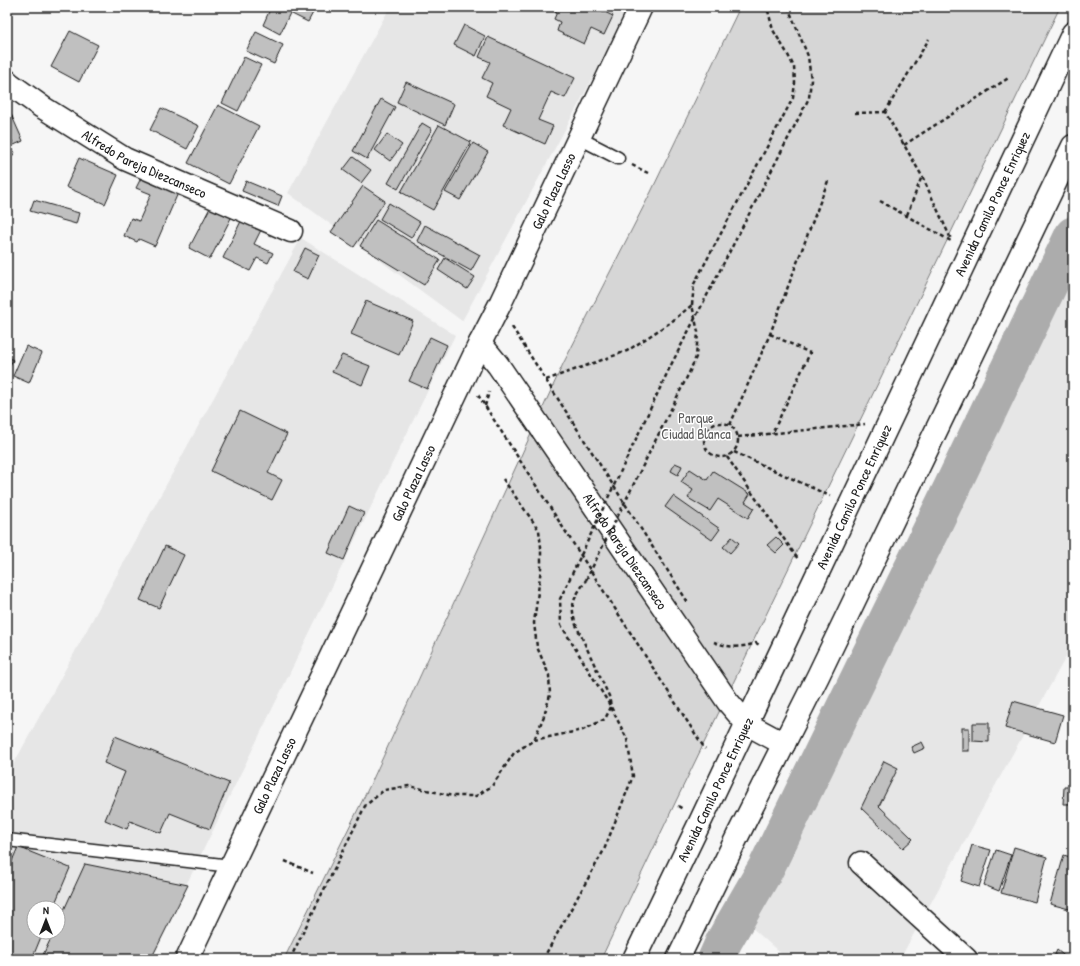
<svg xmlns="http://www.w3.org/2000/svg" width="1080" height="966" viewBox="0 0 1080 966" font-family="'Patrick Hand',sans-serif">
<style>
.built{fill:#e6e6e6;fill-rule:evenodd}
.green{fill:#d6d6d6;stroke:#797979}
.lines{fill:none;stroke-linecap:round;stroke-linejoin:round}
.river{stroke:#acacac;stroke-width:37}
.building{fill:#c0c0c0;stroke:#1c1c1c}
.lane-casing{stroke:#1c1c1c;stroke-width:15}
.street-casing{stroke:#1c1c1c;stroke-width:25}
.secondary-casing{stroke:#1c1c1c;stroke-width:25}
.path{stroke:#1c1c1c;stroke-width:2.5;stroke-dasharray:4 3;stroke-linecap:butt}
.lane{stroke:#fff;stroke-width:12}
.street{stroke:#fff;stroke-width:22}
.secondary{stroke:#fff;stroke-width:22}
.path-bridge{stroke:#1c1c1c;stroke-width:2.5;stroke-dasharray:4 3;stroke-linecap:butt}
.labels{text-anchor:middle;stroke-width:3;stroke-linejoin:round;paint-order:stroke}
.street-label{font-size:14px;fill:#1c1c1c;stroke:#fff}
.park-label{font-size:14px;fill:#5d5d5d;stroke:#fff}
</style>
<rect width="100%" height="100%" fill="#f6f6f6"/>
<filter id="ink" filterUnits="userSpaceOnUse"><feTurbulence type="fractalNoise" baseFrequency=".025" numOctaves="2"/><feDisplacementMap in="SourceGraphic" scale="8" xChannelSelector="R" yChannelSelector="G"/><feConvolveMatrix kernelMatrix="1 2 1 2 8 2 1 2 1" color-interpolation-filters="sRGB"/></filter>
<g filter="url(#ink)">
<g class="built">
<path d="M390,7H631L462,321L288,193Z"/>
<path d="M1073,204V644L900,959H787L730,908Z"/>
<path d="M301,238L455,335L150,959H13L7,956V776ZM34,908H58V932H34Z"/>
</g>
<path class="green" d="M740,7H1060L676,801L601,959H284L373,779L563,364L651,192Z"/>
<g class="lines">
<path class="river" d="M716,959L724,941L766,868L951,489L1073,235"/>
</g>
<g class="building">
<path d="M271,7H316L308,22L290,13L280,34L263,25Z"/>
<path d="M546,7H594L613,16L604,35L591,29L584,44L557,31L560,22L554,19L557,12Z"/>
<path d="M464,25L485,36L476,56L454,45Z"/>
<path d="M70,31L98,45L79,82L51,67Z"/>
<path d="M256,32L283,45L274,64L246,51Z"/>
<path d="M488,37L575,78L565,98L551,92L538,120L553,126L545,144L503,125L511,108L486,96L492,83L482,78L490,62L479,57Z"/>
<path d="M244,57L261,65L238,111L222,103Z"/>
<path d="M406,82L454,104L445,125L397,102Z"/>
<path d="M381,99L395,107L367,159L353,151Z"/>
<path d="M218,105L259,126L229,184L188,163Z"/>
<path d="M161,108L199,126L187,149L150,130Z"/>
<path d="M11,114L23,141L14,145L7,130V115Z"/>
<path d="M422,123L432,129L398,189L388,183Z"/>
<path d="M439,125L471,142L433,210L401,192Z"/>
<path d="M387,134L402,145L390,161L375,150Z"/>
<path d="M473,143L488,152L460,200L445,192Z"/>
<path d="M7,147L15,152L7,164Z"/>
<path d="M353,157L371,170L361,183L343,170Z"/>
<path d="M79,158L118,175L105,204L66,187Z"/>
<path d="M144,172L178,193L155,246L139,239L137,242L124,236L131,218L139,221L151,194L136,188Z"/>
<path d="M246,181L282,196L278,206L242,191Z"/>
<path d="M363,186L385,201L354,247L331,232Z"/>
<path d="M34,200L79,213L76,224L30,211Z"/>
<path d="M389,203L420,222L411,238L380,219Z"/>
<path d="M211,206L232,216L210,259L189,248Z"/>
<path d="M243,217L263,226L254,244L273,253L268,263L257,258L250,271L223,258Z"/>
<path d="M376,220L440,260L424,285L360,246Z"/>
<path d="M425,225L480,255L471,271L417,241Z"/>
<path d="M305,248L319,255L308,279L293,272Z"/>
<path d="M445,258L475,277L467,289L438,270Z"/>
<path d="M366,301L413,321L399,355L351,334Z"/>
<path d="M430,337L447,345L427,389L409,381Z"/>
<path d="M26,346L42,353L29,383L13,376Z"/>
<path d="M342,355L370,366L362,385L332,372Z"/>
<path d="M7,356L13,360L7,370Z"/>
<path d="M240,411L287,434L268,473L282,480L272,500L211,471Z"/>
<path d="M675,463L682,466L678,475L671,471Z"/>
<path d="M690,469L707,480L713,471L750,494L745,502L754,508L748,518L718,499L710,511L688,498L693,490L681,482Z"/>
<path d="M673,496L720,529L712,540L665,507Z"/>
<path d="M349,506L364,513L344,560L328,553Z"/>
<path d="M732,537L739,543L730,553L723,547Z"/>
<path d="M776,537L784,545L776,553L767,545Z"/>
<path d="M165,546L184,555L159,608L140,600Z"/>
<path d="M1013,701L1063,715L1055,742L1005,728Z"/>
<path d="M973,723H989V742L973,741Z"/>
<rect x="962" y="728" width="7" height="23"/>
<path d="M115,736L229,783L210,829L170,813L161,833L130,821L127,829L105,820L125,772L104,763Z"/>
<path d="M922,742L925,748L914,753L911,747Z"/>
<path d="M884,761L898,768L879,806L913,839L903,848L861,808Z"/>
<path d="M1064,787H1073V804H1063Z"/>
<path d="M972,845L991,850L979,887L961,881Z"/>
<path d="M18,847L70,868L53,908H34V932H43L32,959H7V867L9,868Z"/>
<path d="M1014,847L1047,857L1035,902L1001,893Z"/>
<path d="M996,850L1011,855L999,891L984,885Z"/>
<path d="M1064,855L1073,858V910L1050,904Z"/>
<path d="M85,864L188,885L151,959H41L54,932H58V923Z"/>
<path d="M1057,950L1068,959H1053Z"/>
</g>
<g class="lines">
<g class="lane-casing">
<g id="lane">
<path d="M579,138L618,158"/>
<path d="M7,840L231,866"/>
</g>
</g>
<g class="street-casing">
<g id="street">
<path id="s1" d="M7,81L10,84L42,107L125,159L291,231"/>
<path id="s2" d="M480,343L498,365L728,702L747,724L784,744"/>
<path d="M861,863L966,959"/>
</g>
</g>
<g class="secondary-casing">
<g id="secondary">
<path id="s3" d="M187,959L480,343L499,306L641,7"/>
<path id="s4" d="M634,959L702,818L1073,33"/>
<path d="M678,959L738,835L818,676L1073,146"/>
</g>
</g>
<g class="path">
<path d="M885,112L929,39"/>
<path d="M855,113L885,112L922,176L951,239"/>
<path d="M904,145L1010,77"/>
<path d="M632,165L648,173"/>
<path d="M880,201L951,241"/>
<path d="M907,215L922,176"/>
<path d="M512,327L689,604"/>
<path d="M770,334L810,353L772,434"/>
<path d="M671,365L809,98L811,80L808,56L788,7"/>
<path d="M689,373L696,357L698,332L692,305L694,284L793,98L795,83L794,67L787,53L773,30L767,7"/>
<path d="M546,380L627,351L671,322L692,305"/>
<path d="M478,395L705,749"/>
<path d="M485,406L489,392"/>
<circle cx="721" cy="440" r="17"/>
<path d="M730,425L770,334L828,181"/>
<path d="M738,437L865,424"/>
<path d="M734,452L830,496"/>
<path d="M727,457L798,559"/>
<path d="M503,479L539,530L541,547V568L534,623L537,647L549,675L550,695L544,716L534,740"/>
<path d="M714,642C729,648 741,648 756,643L761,646"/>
<path d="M678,806L683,809"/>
<path d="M285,861L313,873"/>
<path d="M290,959L365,806L384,790L409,786L453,796H476L492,786L514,753L534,740L583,730L605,719L611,707L609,696L576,625C569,603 574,599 586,580"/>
<path d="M543,959L604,850L633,776L627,739L611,707L561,625L560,599L572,574"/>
</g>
<use href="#lane" class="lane"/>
<use href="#street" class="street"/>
<use href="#secondary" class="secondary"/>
<g class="path-bridge">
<path d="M572,574L671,365"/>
<path d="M586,580L689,373"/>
</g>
</g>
</g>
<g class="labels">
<g class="street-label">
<text dy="5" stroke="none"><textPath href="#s1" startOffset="161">Alfredo Pareja Diezcanseco</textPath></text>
<text dy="5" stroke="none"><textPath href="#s3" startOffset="851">Galo Plaza Lasso</textPath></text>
<text dy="5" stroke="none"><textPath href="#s4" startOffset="836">Avenida Camilo Ponce Enriquez</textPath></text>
<text dy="5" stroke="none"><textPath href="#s3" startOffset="527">Galo Plaza Lasso</textPath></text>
<text dy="5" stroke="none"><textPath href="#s4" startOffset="512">Avenida Camilo Ponce Enriquez</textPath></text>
<text dy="5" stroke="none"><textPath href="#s2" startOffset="254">Alfredo Pareja Diezcanseco</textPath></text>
<text dy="5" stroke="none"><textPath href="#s3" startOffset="203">Galo Plaza Lasso</textPath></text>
<text dy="5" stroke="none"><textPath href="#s4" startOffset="188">Avenida Camilo Ponce Enriquez</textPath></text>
</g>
<g class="park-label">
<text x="696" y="423">Parque<tspan x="696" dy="16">Ciudad Blanca</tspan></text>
</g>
</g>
<rect width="1080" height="966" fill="none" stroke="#fff" stroke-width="24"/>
<rect x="12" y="12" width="1056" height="942" fill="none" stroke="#1c1c1c" stroke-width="1.5" filter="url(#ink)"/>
<g transform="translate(46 920)"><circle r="19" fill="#ffffff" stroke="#a4a4a4"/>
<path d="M0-3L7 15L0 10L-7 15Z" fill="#1c1c1c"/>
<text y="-6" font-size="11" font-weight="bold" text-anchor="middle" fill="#1c1c1c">N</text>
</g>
</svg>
